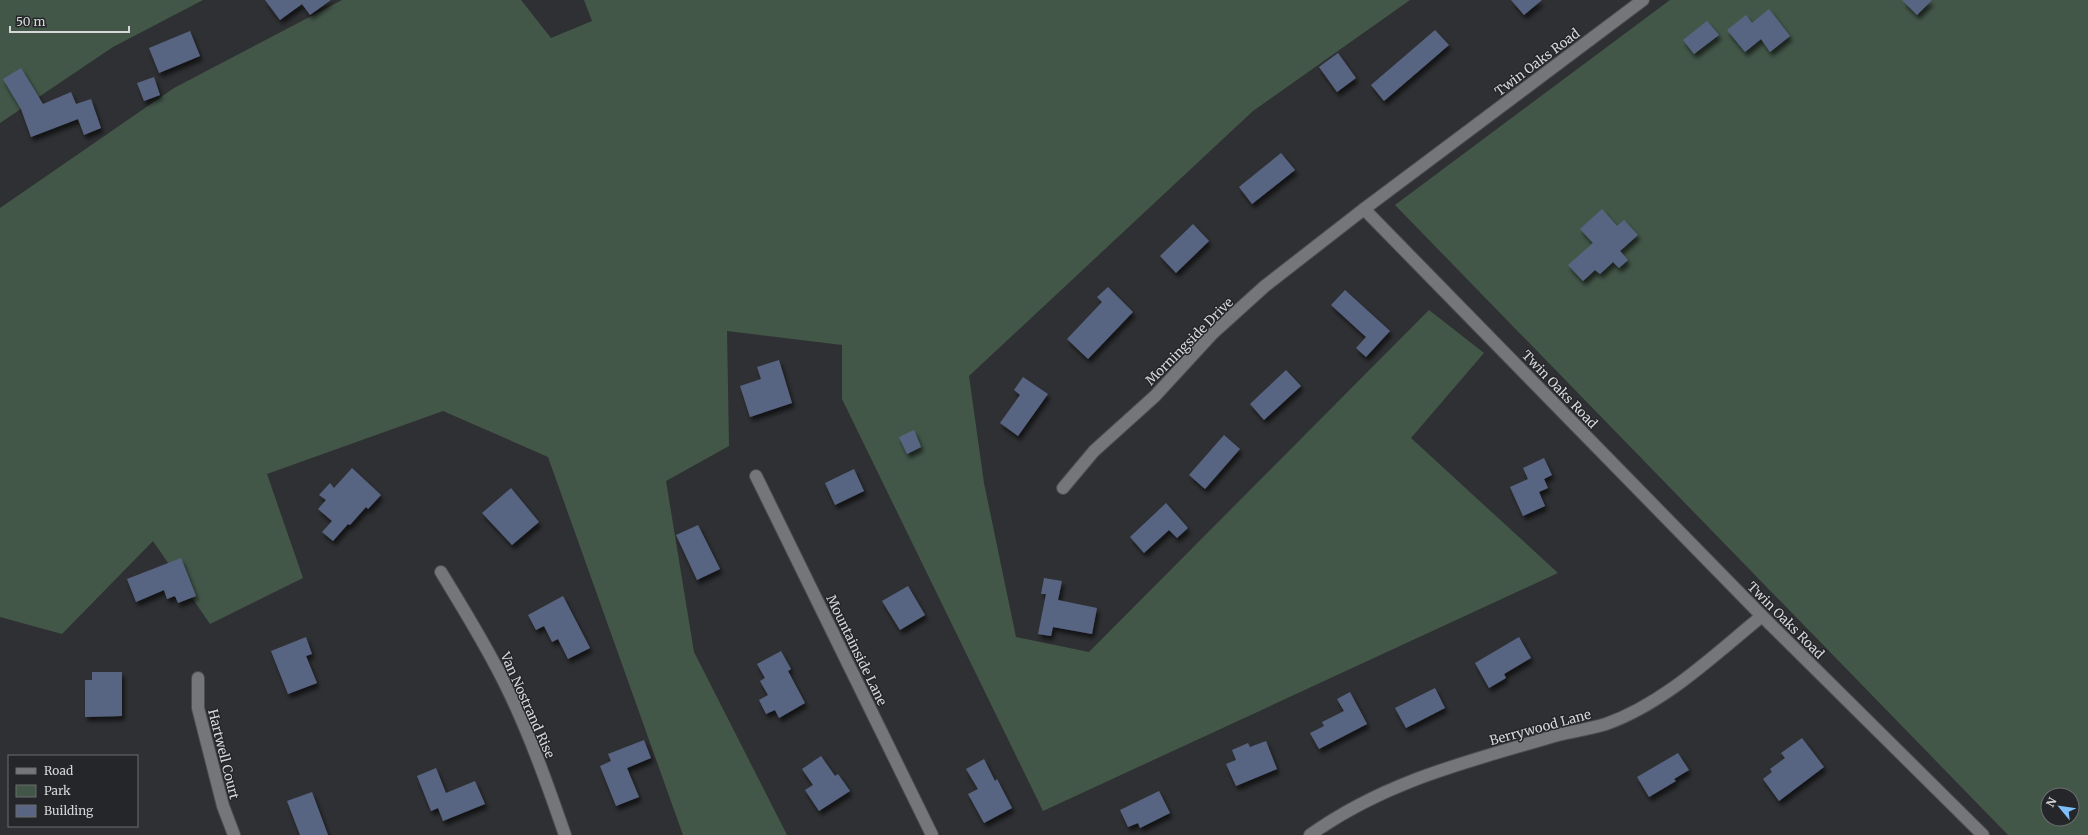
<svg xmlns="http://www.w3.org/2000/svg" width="2088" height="835" viewBox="0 0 2088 835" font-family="Merriweather,serif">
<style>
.green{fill:#435749;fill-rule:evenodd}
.building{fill:#596582;filter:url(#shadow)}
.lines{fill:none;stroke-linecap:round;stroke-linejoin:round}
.street-casing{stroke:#4c4d50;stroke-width:14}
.street{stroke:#757679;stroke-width:12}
.labels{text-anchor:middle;stroke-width:3;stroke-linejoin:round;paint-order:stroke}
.street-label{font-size:13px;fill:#d6d7d9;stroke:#252629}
</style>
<defs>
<filter id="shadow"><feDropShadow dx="2.5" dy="4.5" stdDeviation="2" flood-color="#0009"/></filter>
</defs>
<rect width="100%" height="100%" fill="#2f3033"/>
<g class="green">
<path d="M0,0H203L113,47L0,123Z"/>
<path d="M342,0H521L551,38L592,21L584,0H1410L1253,111L969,376L984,483L1016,637L1089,652L1429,310L1484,353L1411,438L1558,573L1043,811L842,399V345L727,331L729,446L666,481L694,652L787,835H683L548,457L443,411L267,474L303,578L210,624L153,541L62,634L0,617V208L174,88Z"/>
<path d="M1670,0H2088V835H2008L1395,205ZM2048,795H2072V819H2048Z"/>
</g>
<g class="building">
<path d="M265,0H331L310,15L302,4L280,20Z"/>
<path d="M1511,0H1542L1524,15Z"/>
<path d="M1902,0H1932L1917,15Z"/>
<path d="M1769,9L1790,36L1770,52L1761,39L1745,52L1727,30L1746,15L1752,23Z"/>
<path d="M1707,21L1719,35L1694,54L1683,40Z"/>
<path d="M1435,30L1449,45L1384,101L1371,85Z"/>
<path d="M190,31L200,56L159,73L149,48Z"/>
<path d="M1338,53L1356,78L1337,92L1319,67Z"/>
<path d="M21,68L43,104L71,92L76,104L91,99L101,128L84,135L78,119L31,137L21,109L3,79Z"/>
<path d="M154,77L160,95L144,101L137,83Z"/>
<path d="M1281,153L1295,170L1252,204L1239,187Z"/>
<path d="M1602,209L1617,226L1624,220L1638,235L1620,251L1628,260L1619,268L1613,262L1600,274L1595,270L1583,281L1568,265L1593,243L1580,229Z"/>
<path d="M1193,224L1209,241L1176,273L1160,256Z"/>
<path d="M1108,287L1133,312L1088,359L1067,339L1102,302L1097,297Z"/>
<path d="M1345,290L1390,331L1366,357L1356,348L1366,337L1331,305Z"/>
<path d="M779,360L792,403L750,417L740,386L761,379L757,367Z"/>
<path d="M1286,370L1301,386L1264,420L1250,404Z"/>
<path d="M1023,377L1048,394L1018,436L1000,423L1020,395L1014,390Z"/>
<path d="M914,430L921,447L907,454L899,437Z"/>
<path d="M1224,435L1240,449L1205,489L1189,475Z"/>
<path d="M1544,458L1552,475L1544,479L1548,488L1539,492L1545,506L1523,516L1510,487L1528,479L1523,468Z"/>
<path d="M352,468L381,495L368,509L366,507L350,525L348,524L333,541L322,532L332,521L318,509L326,500L319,495L330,483L334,488Z"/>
<path d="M854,469L864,491L835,505L825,483Z"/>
<path d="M511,488L539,522L512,545L482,513Z"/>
<path d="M1166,503L1188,528L1177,538L1169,530L1144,553L1130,537Z"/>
<path d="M698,525L720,569L697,580L676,535Z"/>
<path d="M181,558L196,596L178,603L175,596L167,599L164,590L136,602L127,579Z"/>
<path d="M1044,578L1062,581L1058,600L1097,608L1092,634L1053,627L1051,636L1038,634L1046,594H1041Z"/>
<path d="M908,586L925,615L900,630L882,601Z"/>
<path d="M563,596L590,648L568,659L558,639L552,642L544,626L536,630L528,615Z"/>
<path d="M306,637L312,654L306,656L317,683L288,694L271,651Z"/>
<path d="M1519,637L1531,658L1504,674L1506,678L1489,688L1475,663Z"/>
<path d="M781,651L791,669L788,671L805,703L779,718L775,710L766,714L759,700L768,695L760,681L765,678L757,664Z"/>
<path d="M92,672H122V716L85,717V680H92Z"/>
<path d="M1435,688L1445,708L1406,728L1395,708Z"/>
<path d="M1350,692L1367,724L1319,749L1310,733L1324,726L1322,722L1344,711L1337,699Z"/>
<path d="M1802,738L1824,767L1779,801L1763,779L1772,772L1770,769L1785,758L1781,753Z"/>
<path d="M644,740L651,758L627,768L639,797L616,806L600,766L611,761L608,754Z"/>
<path d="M1266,741L1277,769L1236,786L1226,764L1236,760L1232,750L1248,743L1250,747Z"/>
<path d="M1678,753L1689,770L1674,779L1676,781L1649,797L1637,777Z"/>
<path d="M821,756L835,776L838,774L850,791L819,811L805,790L813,785L802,769Z"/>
<path d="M984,759L995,781L997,779L1012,808L984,823L968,794L978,789L966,769Z"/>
<path d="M436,768L446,793L475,781L485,804L443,821L438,808L431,811L417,776Z"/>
<path d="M1159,791L1170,813L1140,828L1138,823L1128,827L1120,810Z"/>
<path d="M312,792L328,835H300L287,801Z"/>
</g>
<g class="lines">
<g class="street-casing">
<g id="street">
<path d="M1364,209L1762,616L1983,835"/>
<path d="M756,476L932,835"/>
<path d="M1063,488L1094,451L1155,396L1213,333L1265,286L1364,209L1643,0"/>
<path d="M441,572C464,610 488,648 507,688C530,735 548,786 565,835"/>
<path d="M198,678V708L223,806L234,835"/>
<path d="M1310,835C1387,780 1470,761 1558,735C1574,731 1590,729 1606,724C1665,703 1714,655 1762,616"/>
</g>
</g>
<use href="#street" class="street"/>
</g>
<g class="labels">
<g class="street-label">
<text transform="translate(1537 62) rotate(-37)" y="5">Twin Oaks Road</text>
<text transform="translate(1189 341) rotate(-45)" y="5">Morningside Drive</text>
<text transform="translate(1560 389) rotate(46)" y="5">Twin Oaks Road</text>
<text transform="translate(1786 620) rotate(45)" y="5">Twin Oaks Road</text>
<text transform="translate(857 650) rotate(64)" y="5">Mountainside Lane</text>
<text transform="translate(528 705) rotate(66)" y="5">Van Nostrand Rise</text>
<text transform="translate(1540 727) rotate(-15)" y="5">Berrywood Lane</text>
<text transform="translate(224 754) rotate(76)" y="5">Hartwell Court</text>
</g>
</g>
<rect x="8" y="755" width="130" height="72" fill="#252629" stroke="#6c6d6f"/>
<rect x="16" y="768" width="20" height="6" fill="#757679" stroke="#6c6d6f"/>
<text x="44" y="775" font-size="12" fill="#d6d7d9">Road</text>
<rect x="16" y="785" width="20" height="12" fill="#435749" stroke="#6c6d6f"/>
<text x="44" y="795" font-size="12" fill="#d6d7d9">Park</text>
<rect x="16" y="805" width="20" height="12" fill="#596582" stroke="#6c6d6f"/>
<text x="44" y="815" font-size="12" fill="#d6d7d9">Building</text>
<g transform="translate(2060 807) rotate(299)"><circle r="19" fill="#252629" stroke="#6c6d6f"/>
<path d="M0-3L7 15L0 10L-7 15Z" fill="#7ebef9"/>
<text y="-6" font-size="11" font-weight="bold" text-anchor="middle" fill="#d6d7d9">N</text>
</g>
<path d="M10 26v6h119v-6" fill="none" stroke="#d6d7d9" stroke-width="2"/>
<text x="16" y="26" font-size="12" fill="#d6d7d9" stroke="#252629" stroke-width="3" paint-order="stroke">50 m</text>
</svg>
